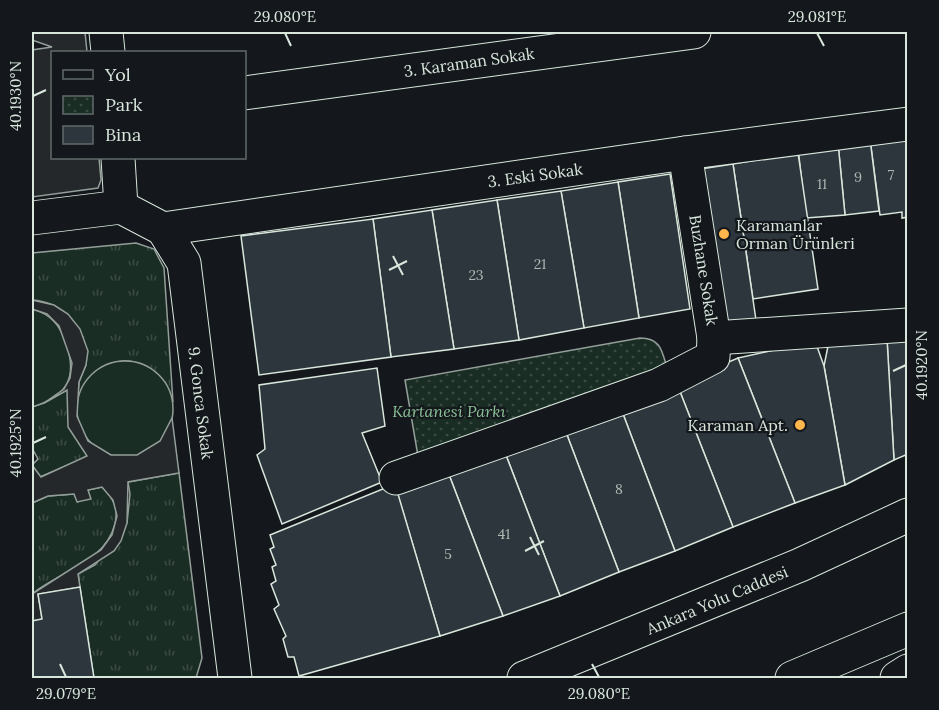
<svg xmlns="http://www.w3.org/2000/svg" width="939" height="710" viewBox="0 0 939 710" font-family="Lora,serif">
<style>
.grass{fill:url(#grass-tufts);stroke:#939e99;stroke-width:1.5}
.park{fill:url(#park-dots);stroke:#939e99;stroke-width:1.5}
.garden{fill:#1a2d24;stroke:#939e99;stroke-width:1.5}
.parking{fill:#24282b;stroke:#939e99;stroke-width:1.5}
.building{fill:#2c363c;stroke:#d8e6dc;stroke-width:1.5}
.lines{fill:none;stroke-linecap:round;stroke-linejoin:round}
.minor-casing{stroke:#d8e6dc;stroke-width:35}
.tertiary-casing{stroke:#d8e6dc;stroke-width:35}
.secondary-casing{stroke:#d8e6dc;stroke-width:35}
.trunk-casing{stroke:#d8e6dc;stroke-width:35}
.minor{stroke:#14181c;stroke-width:33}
.tertiary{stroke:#14181c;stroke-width:33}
.secondary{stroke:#14181c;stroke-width:33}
.trunk{stroke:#14181c;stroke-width:33}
.ticks{fill:none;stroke:#d8e6dc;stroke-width:2}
.poi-dot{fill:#ffb74d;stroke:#14181c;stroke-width:2}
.labels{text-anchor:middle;stroke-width:4.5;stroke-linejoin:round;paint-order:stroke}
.number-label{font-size:14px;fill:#adbab4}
.street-label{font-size:16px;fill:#d8e6dc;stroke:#14181c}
.poi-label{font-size:16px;fill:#d8e6dc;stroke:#14181c;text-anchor:start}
.park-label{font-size:16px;font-style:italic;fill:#8ac095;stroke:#14181c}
.neatline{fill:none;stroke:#d8e6dc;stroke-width:2}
.ticks-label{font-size:15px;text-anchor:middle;fill:#d8e6dc}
</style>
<defs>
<pattern id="grass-tufts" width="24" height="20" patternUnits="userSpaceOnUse" patternTransform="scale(1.5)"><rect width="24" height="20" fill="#1a2d24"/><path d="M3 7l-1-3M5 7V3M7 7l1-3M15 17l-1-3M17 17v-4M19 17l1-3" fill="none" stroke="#3b4b43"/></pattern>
<pattern id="park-dots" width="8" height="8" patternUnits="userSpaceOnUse" patternTransform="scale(1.5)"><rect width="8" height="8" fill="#1a2d24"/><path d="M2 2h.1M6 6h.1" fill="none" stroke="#3b4b43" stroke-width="1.8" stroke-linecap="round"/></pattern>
</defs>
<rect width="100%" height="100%" fill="#14181c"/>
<g class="grass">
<path d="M136,243L154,249L164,268L173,402C155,346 92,348 77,403L79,382L86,365C74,332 73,303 32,300V253Z"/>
<path d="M67,390L87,457L40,477L32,465L38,459L32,448V407L44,403Z"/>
<path d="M179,473L202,658L196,678H94L78,574L95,565L127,523L130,494L128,482Z"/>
<path d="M102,487C113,498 119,508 115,524C105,563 60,571 32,594V503L48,496L74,494L78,502L88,490Z"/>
</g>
<path class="park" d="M640,338C661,338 662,351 667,368L419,462L405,380Z"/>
<g class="garden">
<path d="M32,309C51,314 60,325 66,343C78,378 67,396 32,407Z"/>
<circle cx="125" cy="409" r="48"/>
</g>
<g class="parking">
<path d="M32,32H85L87,52H52V158H99L101,180L98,188L32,197V50L52,47L32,40Z"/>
<path d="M32,300L54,305L68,314L80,329L88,351L86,365L79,382L77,416L88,441L111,455H137L160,441L172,418L179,473L128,482L127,523L121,541L114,551L78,574L80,587L38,594L42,619L32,621V594L101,550L112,535L117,516L113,500L102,487L88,490L91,499L77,502L74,494L48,496L32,503V465L41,477L87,456L68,427L67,390L44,403L64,389L70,378L72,363L59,326L47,314L32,309Z"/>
</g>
<g class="building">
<path d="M908,136V217L902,218V212L880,215L870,139Z"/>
<path d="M870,139L879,211L845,215L838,143Z"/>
<path d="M838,143L845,215L806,218L798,148Z"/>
<path d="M798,153L818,289L753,299L733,164Z"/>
<path d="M733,164L756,320L718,325L694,170Z"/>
<path d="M670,174L690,309L639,318L618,182Z"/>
<path d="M618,182L639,318L584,328L561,191Z"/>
<path d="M561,191L584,328L519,340L497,200Z"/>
<path d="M497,200L519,340L454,349L432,210Z"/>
<path d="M432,210L454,349L391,357L373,219Z"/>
<path d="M373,219L391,357L259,375L241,236Z"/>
<path d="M908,336V454L894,460L887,339Z"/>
<path d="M887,339L894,460L845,485L824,366L828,346Z"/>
<path d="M815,341L824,366L845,485L795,503L738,358Z"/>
<path d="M738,358L795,503L733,527L677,384Z"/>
<path d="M377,368L385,426L362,433L382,482L282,524L257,455L265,449L259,385Z"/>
<path d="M677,384L733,527L675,551L620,406Z"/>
<path d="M620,406L675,551L619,572L564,427Z"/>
<path d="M564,427L619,572L560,596L504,450Z"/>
<path d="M504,450L560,596L503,616L448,472Z"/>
<path d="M448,472L503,616L440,636L397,492Z"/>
<path d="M395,484L440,636L299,676L294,657H288L283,639L286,636L274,609L279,605L271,584L276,581L272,567L276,565L270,549L274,547L270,535Z"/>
<path d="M80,587L94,678H32V621L42,619L38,594Z"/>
</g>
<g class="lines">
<g class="minor-casing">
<g id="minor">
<path d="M106,32L108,52"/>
<path d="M244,93L694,32"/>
<path d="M685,153L714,338L908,325"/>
<path d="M118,158L121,207"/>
<path d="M396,478L659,385L713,357L714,338"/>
</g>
</g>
<g class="tertiary-casing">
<path id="tertiary" d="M32,218L121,207L163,229"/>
</g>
<g class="secondary-casing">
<path id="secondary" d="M235,678L184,263L163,229L685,153L908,124"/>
</g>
<g class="trunk-casing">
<g id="trunk">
<path d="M524,678L800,565L908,515"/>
<path d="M792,678L908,629"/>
<path d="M897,678L908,671"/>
</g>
</g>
<use href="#minor" class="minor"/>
<use href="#tertiary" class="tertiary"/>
<use href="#secondary" class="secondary"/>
<use href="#trunk" class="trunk"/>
</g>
<path class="ticks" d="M285,33L291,46M817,33L824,46M33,96L46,90M393,256L403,275M389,270L407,261M893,371L906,365M33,443L46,437M530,537L539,555M525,551L544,541M60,664L66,677M592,664L599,677"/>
<g class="poi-dot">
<circle cx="724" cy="234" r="6"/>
<circle cx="800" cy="425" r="6"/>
</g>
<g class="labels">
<g class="number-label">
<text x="891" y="180">7</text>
<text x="858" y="182">9</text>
<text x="822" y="189">11</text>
<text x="540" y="269">21</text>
<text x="476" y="280">23</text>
<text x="619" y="494">8</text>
<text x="504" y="539">41</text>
<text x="448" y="559">5</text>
</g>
<g class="street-label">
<text transform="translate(469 62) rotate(-8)" y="6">3. Karaman Sokak</text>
<text transform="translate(535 175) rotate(-8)" y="6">3. Eski Sokak</text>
<text transform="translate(704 270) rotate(81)" y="6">Buzhane Sokak</text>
<text transform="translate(201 403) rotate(83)" y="6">9. Gonca Sokak</text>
<text transform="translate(717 600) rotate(-23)" y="6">Ankara Yolu Caddesi</text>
</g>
<g class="poi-label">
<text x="736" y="231">Karamanlar<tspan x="736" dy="18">Orman Ürünleri</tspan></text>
<text x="788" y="431" text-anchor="end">Karaman Apt.</text>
</g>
<g class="park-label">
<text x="449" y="417">Kartanesi Parkı</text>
</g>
</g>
<rect width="939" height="710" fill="none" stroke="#14181c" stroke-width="66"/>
<rect x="51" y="51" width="195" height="108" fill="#14181c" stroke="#626a69" stroke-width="1.5"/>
<rect x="63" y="70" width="30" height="9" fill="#14181c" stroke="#626a69" stroke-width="1.5"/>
<text x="105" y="81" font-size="18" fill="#d8e6dc">Yol</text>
<rect x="63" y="96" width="30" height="18" fill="url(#park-dots)" stroke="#626a69" stroke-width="1.5"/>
<text x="105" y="111" font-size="18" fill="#d8e6dc">Park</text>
<rect x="63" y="126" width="30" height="18" fill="#2c363c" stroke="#626a69" stroke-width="1.5"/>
<text x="105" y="141" font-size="18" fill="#d8e6dc">Bina</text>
<rect x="33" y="33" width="873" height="644" class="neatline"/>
<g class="ticks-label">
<text x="285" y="22">29.080°E</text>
<text x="817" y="22">29.081°E</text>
<text transform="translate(16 96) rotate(-90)" y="5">40.1930°N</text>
<text transform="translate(922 365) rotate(-90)" y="5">40.1920°N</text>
<text transform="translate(16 443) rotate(-90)" y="5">40.1925°N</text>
<text x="66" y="699">29.079°E</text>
<text x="599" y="699">29.080°E</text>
</g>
</svg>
